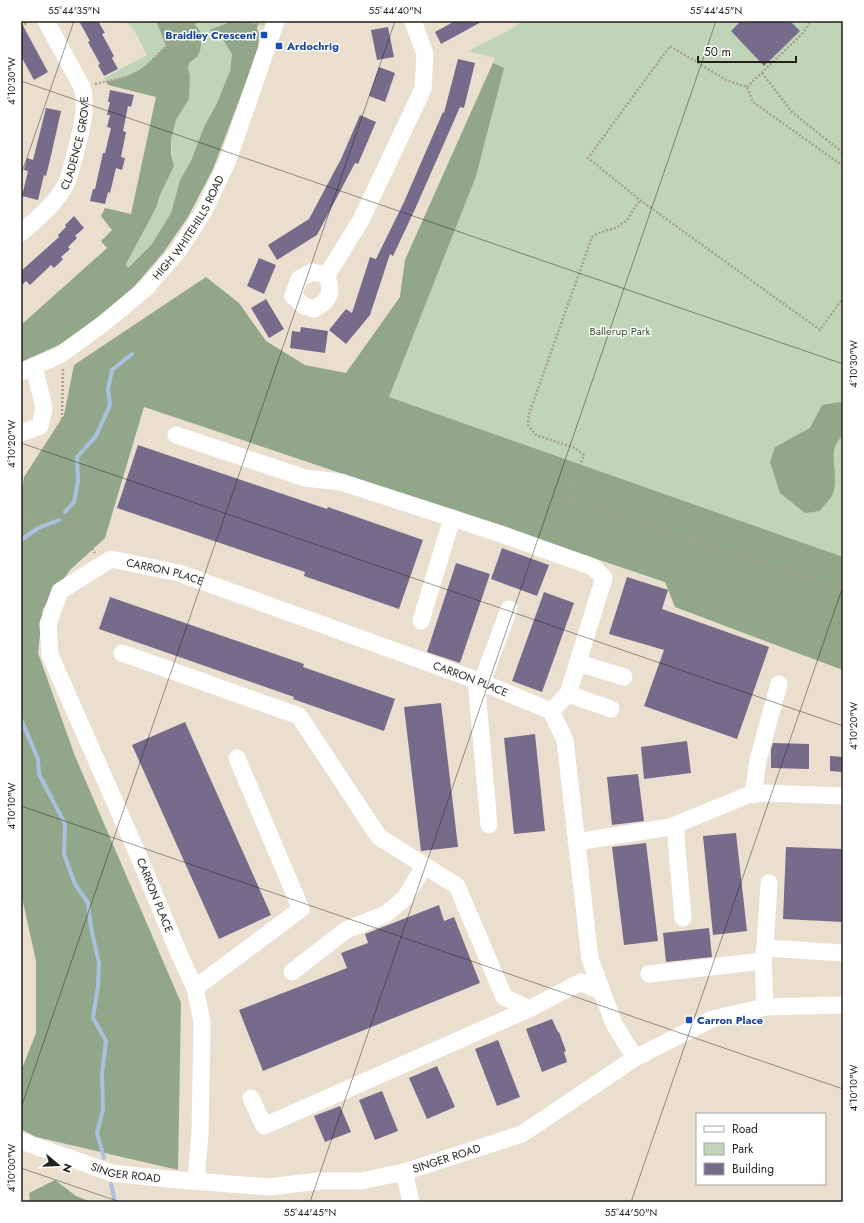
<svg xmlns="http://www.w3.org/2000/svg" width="864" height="1223" viewBox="0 0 864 1223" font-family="Jost,sans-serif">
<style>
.green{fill:#c0d4b8}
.forest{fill:#92a789}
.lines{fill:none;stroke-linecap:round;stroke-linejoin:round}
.stream{stroke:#a9c1df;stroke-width:4}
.building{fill:#766b8b}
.path{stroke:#a8a093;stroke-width:2.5;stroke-dasharray:2 2;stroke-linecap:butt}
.minor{stroke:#fff;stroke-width:17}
.ticks{fill:none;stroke:#231f19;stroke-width:1;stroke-opacity:0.45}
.transit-dot{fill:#1a4fb4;stroke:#fff;stroke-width:1.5}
.labels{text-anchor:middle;stroke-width:3;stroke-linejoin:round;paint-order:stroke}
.transit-label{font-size:11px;font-weight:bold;fill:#164399;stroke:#fff;text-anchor:start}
.street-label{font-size:11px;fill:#231f19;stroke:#fff}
.park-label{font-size:11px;fill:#304f22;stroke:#fff}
.neatline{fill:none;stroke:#231f19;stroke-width:1.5}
.ticks-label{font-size:10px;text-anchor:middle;fill:#231f19}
</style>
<rect width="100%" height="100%" fill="#eadfcf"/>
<g class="green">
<path d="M125,21H156L166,46C144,69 137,75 106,82L104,78L147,55L135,31Z"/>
<path d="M201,21H266L264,26L245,22L209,30L222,38L232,54L230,71L217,103L204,127L191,161L180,180L171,213L152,244L128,268L126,264L156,208L160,195L174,166L171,140L176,120L189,99L190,75L188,69L189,63L197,57L201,45L200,31L194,23Z"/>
<path d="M522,21H843V670L675,607L665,582L325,468L346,373L400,297L405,260L495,58L468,51L511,29Z"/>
</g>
<g class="forest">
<path d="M156,21H201L194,23L200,31L201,45L200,51L197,57L189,63L188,69L190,75L189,99L176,120L171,140V153L174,166L160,195L156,208L126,264L128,268L152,244L171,213L180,180L191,161L204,127L217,103L230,71L232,54L222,38L209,30L233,21L258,24L257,29L259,34L258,51L213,169L188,217L163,253L132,289L91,324L59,345L21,362V325L107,248L101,241L112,230L101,216L105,208L131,214L156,97L108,85L106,82C137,75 144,69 166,46Z"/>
<path d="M493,63L504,68L476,176L389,397L843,557V670L675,607L665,582L144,407L105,538L70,570L43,609L38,653L75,756L181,1003L178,1170L36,1137L21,1129V1071L36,1033V961L21,893V497L24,477L64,415L74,365L206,277L239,303L266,341L305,365L346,373L400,297L405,260Z"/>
<path d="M840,402L843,405V436C825,448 840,475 833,493C831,499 824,505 820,511L805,513L780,493L770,462L775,447L810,428L822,405Z"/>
<path d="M55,1180L76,1196L91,1202H30L29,1193Z"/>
</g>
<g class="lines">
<g class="stream">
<path d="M65,512L74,502L78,481L77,457L96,436L110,405L108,389L112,370L132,354"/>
<path d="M21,540L38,528L59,520"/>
<path d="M21,719L38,759L39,774L65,824L64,854L75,884L88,903L91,928L99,963L98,986L93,1018L106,1041L102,1074L103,1110L97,1133L104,1158"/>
<path d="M111,1184L115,1202"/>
</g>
</g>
<g class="building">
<path d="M79,21H98L105,33L102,34L114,56L112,58L118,69L104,76L98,65L100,64L88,42L90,41Z"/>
<path d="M455,21H483L441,44L435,32Z"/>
<path d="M741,21H790L800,31L764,66L731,31Z"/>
<path d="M21,22L48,72L34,80L21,56Z"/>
<path d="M388,27L394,57L377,60L371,30Z"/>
<path d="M458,59L475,63L464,108L460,107L416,207L393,256L390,254L370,315L346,344L329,330L346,309L352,313L370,257L376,259L404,202L443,112L444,113Z"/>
<path d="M379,67L395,73L385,102L369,96Z"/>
<path d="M110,90L134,95L131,107L128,106L123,131L126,132L121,157L125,158L122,170L116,168L110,193L108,192L105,204L90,201L93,189H95L103,153H105L111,128L107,127L110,115H107L110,102H108Z"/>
<path d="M46,108L61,111L50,160L46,176L44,175L38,200L22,196L28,171L24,170L27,158L33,160Z"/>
<path d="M360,115L376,122L358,164L355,163L317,235L277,260L268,245L309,219L341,159Z"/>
<path d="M74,216L84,228L75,236L77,238L68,247L70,249L61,257L63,259L54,268L51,265L30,285L26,281L21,286V271L59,237L58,235L66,227L65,225Z"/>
<path d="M259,258L276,265L264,294L247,286Z"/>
<path d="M266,299L284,329L269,338L251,308Z"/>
<path d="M301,327L328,331L325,353L290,348L292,331L300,332Z"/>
<path d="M138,445L327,509L328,507L423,540L399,609L304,576L305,572L117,508Z"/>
<path d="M502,548L549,565L537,596L491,579Z"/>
<path d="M456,563L490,574L460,663L427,652Z"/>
<path d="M627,577L668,590L662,609L769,647L737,739L644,706L664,650L609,634Z"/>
<path d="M544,592L574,603L542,692L512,681Z"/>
<path d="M110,597L304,664L303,667L395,699L384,731L293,699L294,697L99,629Z"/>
<path d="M441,703L458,847L421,851L404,707Z"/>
<path d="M185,722L271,915L219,939L132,745Z"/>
<path d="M535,734L545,831L514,834L504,738Z"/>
<path d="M687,741L691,773L644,779L641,747Z"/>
<path d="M773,743L809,744V769L771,768V749Z"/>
<path d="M830,756L843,757V772L830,771Z"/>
<path d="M638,774L644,821L612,825L607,777Z"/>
<path d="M736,833L747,931L713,935L703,836Z"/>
<path d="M646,843L658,941L624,945L612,847Z"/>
<path d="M786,847L843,849V922L783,919Z"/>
<path d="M439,905L444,921L454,917L480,983L263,1071L239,1010L347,968L341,953L368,943L365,934Z"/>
<path d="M709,928L712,957L666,962L663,933Z"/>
<path d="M552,1019L558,1032H559L566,1051L564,1052L567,1062L542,1072L526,1029Z"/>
<path d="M498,1040L520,1097L497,1106L475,1049Z"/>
<path d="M437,1066L455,1107L427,1119L409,1078Z"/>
<path d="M382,1091L398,1131L375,1140L359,1100Z"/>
<path d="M340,1106L351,1132L325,1142L314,1116Z"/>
</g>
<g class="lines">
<g class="path">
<path d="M232,21L260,25"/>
<path d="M21,26L30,21"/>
<path d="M762,73L792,112L843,153"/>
<path d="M95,84L127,77L143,69L189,24L201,21"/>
<path d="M747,87L804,32L810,21"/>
<path d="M843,166L753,102L747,87L726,80L670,46L588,158L640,200L820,330L843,298"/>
<path d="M63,369L62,420L49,444L31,471L26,489L27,512L30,523L36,526L45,519L56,516L64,519L78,526L95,553"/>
<path d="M566,498L843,589"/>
<path d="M552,537L584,455L575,448L536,435L528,425L529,414L592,237L601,232L616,228L627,220L640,200"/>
</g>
<g class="minor">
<path id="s1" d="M21,233C40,216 60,201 69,177C75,151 90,112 82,87L46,21"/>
<path d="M312,272L327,275C332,293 332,299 314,309L304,306L293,296L299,279Z"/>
<path d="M327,275L361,220L423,89L425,54L413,21"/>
<path id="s2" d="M21,372L60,355L104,323L146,288L178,251L204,211L228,160L276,21"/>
<path d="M21,433L40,426L44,408L34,366"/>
<path d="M176,435L305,478L341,482L501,534L593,567L604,578L568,694L551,711"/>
<path d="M421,621L452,518"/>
<path d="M122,653L299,716L379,837L457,886L504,997L529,1009L581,982L602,992"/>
<path d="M578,663L624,677"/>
<path d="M476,680L489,825"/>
<path d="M482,682L509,609"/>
<path d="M568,694L611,709"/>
<path d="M753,795L758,760L779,684"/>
<path d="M675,825L683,918"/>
<path d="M576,842L670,827L748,795L767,793L843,796"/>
<path d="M765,948L769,883"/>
<path d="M763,961L765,948L843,953"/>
<path d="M292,972L346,930L386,914L405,898L424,866"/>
<path d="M649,974L763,961L765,1007"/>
<path d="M195,988L301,909L237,758"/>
<path d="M251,1098L264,1126L529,1009"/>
<path id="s3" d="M21,1141L112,1173L167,1179L270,1187L318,1181H361L404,1172L522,1134L635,1058L712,1019L765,1007L843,1005"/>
<path d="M404,1172L411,1202"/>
<path id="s4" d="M196,1180L200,1133L202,1022L195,988L180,956L139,857L50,655L48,624L60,591L111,559L179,573L476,680L551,711L565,740L590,959L614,1024L635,1058"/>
</g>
</g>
<path class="ticks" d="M21,81L843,364M21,175L74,21M21,443L843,726M21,806L843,1089M21,1108L395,21M21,1168L120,1202M310,1202L716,21M631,1202L843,586"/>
<g class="transit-dot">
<rect x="260" y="31" width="8" height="8" rx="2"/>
<rect x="275" y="42" width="8" height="8" rx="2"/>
<rect x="685" y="1016" width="8" height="8" rx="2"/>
</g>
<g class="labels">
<g class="transit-label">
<text x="256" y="39" text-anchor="end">Braidley Crescent</text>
<text x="287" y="50">Ardochrig</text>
<text x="697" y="1024">Carron Place</text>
</g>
<g class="street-label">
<text dy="4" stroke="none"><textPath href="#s1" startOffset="109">CLADENCE GROVE</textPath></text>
<text dy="4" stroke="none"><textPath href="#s2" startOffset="226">HIGH WHITEHILLS ROAD</textPath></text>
<text dy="4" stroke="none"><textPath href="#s4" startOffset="738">CARRON PLACE</textPath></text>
<text dy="4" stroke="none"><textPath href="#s4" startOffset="1062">CARRON PLACE</textPath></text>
<text transform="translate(155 895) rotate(68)" y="4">CARRON PLACE</text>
<text dy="4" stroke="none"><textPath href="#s3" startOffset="435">SINGER ROAD</textPath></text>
<text dy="4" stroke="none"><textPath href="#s3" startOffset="110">SINGER ROAD</textPath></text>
</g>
<g class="park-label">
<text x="620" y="335">Ballerup Park</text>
</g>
</g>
<rect width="864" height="1223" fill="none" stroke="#ffffff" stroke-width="44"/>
<rect x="696" y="1113" width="130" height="72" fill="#ffffff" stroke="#a7a5a3"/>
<rect x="704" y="1126" width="20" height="6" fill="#ffffff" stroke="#a7a5a3"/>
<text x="732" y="1133" font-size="12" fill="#231f19">Road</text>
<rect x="704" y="1143" width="20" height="12" fill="#c0d4b8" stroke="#a7a5a3"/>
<text x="732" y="1153" font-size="12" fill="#231f19">Park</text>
<rect x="704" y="1163" width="20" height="12" fill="#766b8b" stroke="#a7a5a3"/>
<text x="732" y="1173" font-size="12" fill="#231f19">Building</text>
<g transform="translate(58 1165) rotate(109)" stroke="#ffffff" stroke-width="3" paint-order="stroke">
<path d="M0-3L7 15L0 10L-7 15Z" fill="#231f19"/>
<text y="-6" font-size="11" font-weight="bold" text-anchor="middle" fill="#231f19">N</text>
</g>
<path d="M698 56v6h98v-6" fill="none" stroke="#231f19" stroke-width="2"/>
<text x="704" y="56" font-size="12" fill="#231f19" stroke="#ffffff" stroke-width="3" paint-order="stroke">50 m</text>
<rect x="22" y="22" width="820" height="1179" class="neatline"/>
<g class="ticks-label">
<text x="74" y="14">55°44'35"N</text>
<text x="395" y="14">55°44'40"N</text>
<text x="716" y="14">55°44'45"N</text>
<text transform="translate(11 81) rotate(-90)" y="4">4°10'30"W</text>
<text transform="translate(853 364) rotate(-90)" y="4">4°10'30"W</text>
<text transform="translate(11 444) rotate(-90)" y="4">4°10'20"W</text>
<text transform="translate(853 726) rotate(-90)" y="4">4°10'20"W</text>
<text transform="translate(11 806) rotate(-90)" y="4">4°10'10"W</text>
<text transform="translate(853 1088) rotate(-90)" y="4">4°10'10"W</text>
<text transform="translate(11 1168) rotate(-90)" y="4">4°10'00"W</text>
<text x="310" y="1216">55°44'45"N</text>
<text x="631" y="1216">55°44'50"N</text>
</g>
</svg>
